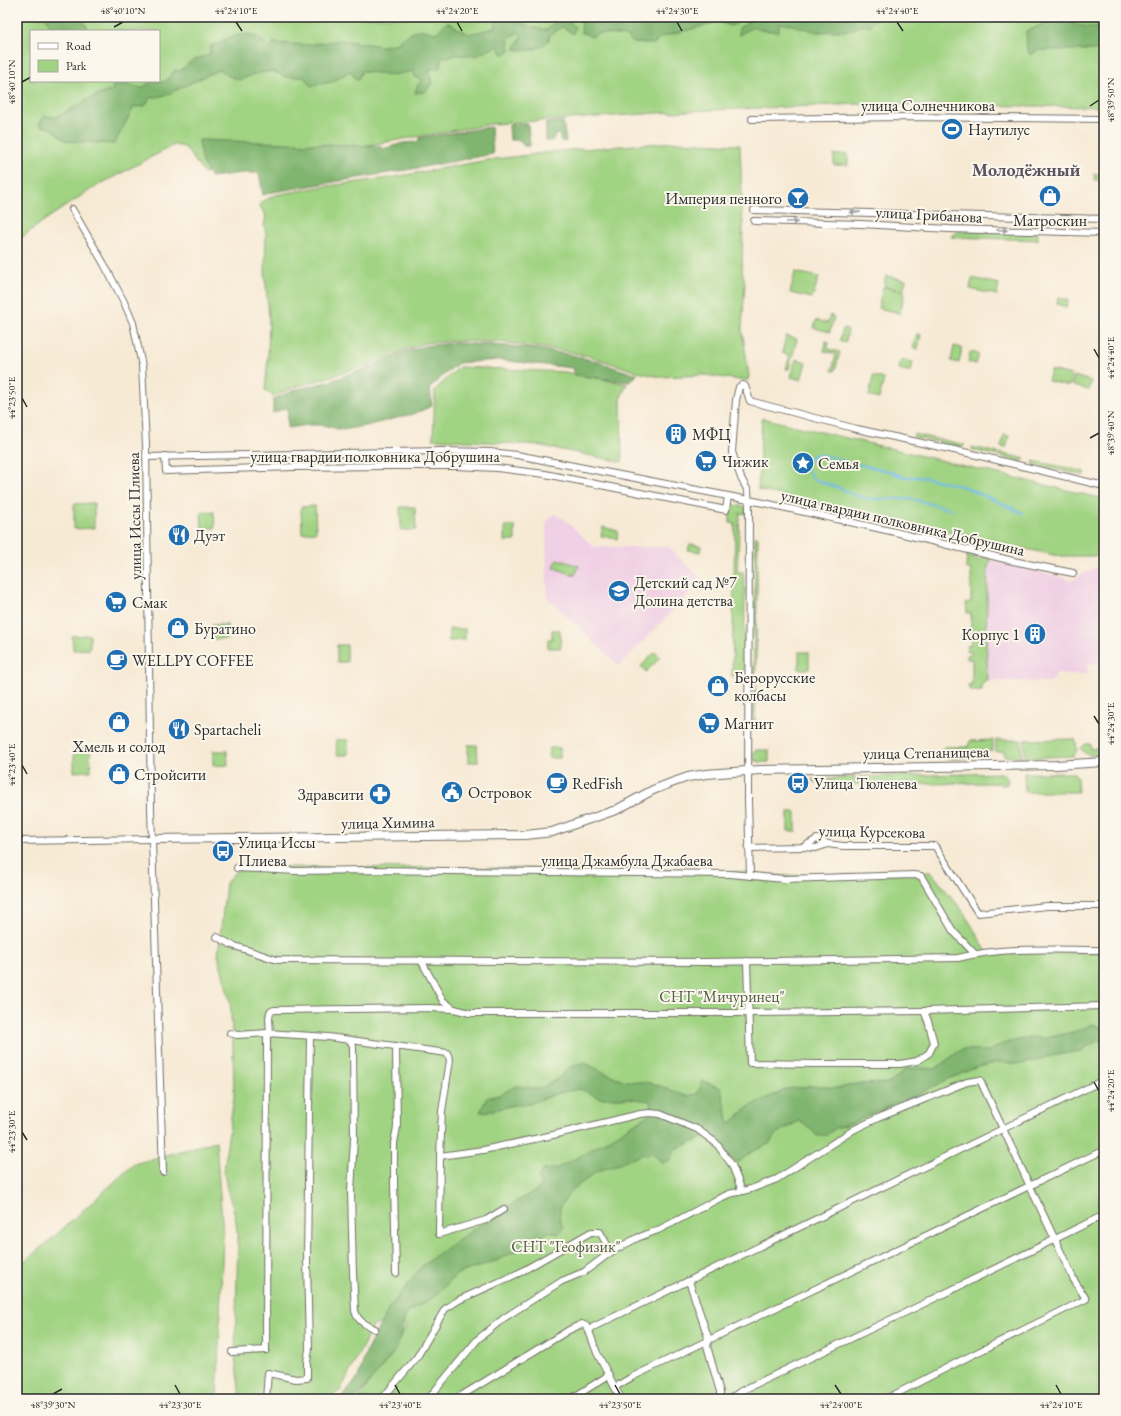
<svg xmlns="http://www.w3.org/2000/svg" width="1121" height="1416" viewBox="0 0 1121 1416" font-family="'EB Garamond',serif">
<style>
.built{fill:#f0d0e4}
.green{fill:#a0d382;stroke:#667f56;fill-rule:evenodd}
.forest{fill:#80b570;stroke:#56704e}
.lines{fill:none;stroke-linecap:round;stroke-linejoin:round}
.stream{stroke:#74bbec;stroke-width:2}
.minor-casing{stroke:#726e66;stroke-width:8}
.tertiary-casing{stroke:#726e66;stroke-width:10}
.minor{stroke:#fff;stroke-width:6}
.tertiary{stroke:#fff;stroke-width:8}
.oneway{fill:#a0a0a0}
.ticks{fill:none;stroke:#2b2b2b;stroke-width:1.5}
.labels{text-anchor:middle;stroke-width:4;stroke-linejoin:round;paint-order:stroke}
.street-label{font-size:16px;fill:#2b2b2b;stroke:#fbf7ec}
.poi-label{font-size:16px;fill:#2b2b2b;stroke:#fbf7ec;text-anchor:start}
.park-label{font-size:16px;fill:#4e5d45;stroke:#fbf7ec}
.quarter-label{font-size:18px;font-weight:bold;fill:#5b5161;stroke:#fbf7ec}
.neatline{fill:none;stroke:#2b2b2b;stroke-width:1.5}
.ticks-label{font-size:10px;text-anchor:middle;fill:#2b2b2b}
</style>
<rect width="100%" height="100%" fill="#fbf7ec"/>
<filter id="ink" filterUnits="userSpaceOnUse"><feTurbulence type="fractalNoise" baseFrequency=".025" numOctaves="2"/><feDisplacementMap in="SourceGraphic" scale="8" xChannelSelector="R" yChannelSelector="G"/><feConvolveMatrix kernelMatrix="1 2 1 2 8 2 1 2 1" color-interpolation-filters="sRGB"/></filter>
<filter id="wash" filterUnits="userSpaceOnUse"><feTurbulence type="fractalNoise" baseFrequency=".012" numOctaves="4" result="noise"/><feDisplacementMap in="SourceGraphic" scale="16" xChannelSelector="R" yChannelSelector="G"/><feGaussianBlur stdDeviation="0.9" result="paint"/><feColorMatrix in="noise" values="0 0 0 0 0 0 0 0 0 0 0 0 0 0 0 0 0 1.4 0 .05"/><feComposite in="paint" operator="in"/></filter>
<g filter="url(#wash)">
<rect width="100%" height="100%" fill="#f7ead5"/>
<g class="built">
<path d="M555,514L564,519L594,547H669L698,576L696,586L619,666L547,597L546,522Z"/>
<path d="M991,560L1072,580L1095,567L1104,565V676L1099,662L1087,666L1089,673L1081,675L1078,674H1056L1051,682L988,681L986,637L988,565Z"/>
</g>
<g class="green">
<path d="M17,17H1104V107L861,104L689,111L492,124L204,173L185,147L174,145L93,188L45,220L17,241ZM31,31H159V81H31Z"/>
<path d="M675,142L740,145L742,197L741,206L743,223L742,271L745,283L742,329L749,376L748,380H739L705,375L660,377L638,372L589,356L559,350L500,342L456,341L425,343L404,350L361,367L330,377L298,386L273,396L268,393L265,390L268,357L269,317L265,275L266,234L264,225L266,216L260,206V203L275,195L320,187L389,178L488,160L568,150Z"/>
<path d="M848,154V165H834V155Z"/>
<rect x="1094" y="174" width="10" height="6"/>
<path d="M959,231L1034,233L1038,234V240L951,237L954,233Z"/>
<path d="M795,272L819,277L812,298L790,293Z"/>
<path d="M886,276L906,280L903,291L884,286Z"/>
<path d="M972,278L999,284L997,295L970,289Z"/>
<path d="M883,287L905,292L900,313L878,308Z"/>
<path d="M1058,297L1068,300L1066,307L1057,304Z"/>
<path d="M830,315L834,317L830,332L814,328L816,320L828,323Z"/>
<path d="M846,328L848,330L846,341L843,342L840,340L843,329Z"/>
<path d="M917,334L921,335L918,349L913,348Z"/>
<path d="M786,336L797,339L789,369H786L790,355L782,353Z"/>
<path d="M826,341L829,342L828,349L840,352L835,371H832L836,354L824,351Z"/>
<path d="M954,346L962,348L959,363L951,361Z"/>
<path d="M970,352L979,354L976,364L968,362Z"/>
<path d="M796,359L806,362L801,380L791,377Z"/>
<path d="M901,359L913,362L911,372L899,369Z"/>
<path d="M459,367L565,372L627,384L621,397L622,462L537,445L433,439L435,390Z"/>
<path d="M1051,370L1071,375L1069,386L1048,381Z"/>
<path d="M873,376L884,379L879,399L869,396Z"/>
<path d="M1074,376L1091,381L1089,390L1071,385Z"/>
<path d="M762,418L1104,499V556H1058L758,490Z"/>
<path d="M914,434L937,439L936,442L913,437Z"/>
<path d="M1004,435L1009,436L1006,448L1001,447Z"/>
<path d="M939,439L965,445L962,448L938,443Z"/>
<path d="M972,447L998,453L997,456L972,450Z"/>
<path d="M1000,453L1025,459L1022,462L999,456Z"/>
<path d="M1033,461L1058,466L1057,470L1035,465Z"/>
<path d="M1060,466L1084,472H1085L1084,475H1080L1059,470Z"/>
<path d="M94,503V528L74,529V504Z"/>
<path d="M730,504L745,507L746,514L740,513L737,572H743L745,590L744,678L732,677L735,524L730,523Z"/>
<path d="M315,506L316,532L302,533L301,507Z"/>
<path d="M400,507H415L416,530H401Z"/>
<path d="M201,512H214L215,528H202Z"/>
<rect x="505" y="526" width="10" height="15"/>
<path d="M603,527L618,531L617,539L601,536Z"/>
<path d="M756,536L758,537L755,722H753L755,537Z"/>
<path d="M690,544L701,546L700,552L688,550Z"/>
<path d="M970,553L973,556V559L981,560L983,556L991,560L988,565L986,635L988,681L986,679L980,688L983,690C979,693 973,691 969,689L968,685L972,684V659H967V655H971V651H966L967,646L971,645V613H967L966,603L971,602V570L966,568L967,554Z"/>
<path d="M557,559L579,566L575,575L554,568Z"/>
<path d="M212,625H227L228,639H213Z"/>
<path d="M449,629H465V640L449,641Z"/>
<path d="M552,630H560L561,648H548V639H552Z"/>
<path d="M90,635V649L73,650L72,636Z"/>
<rect x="337" y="645" width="10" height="17"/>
<path d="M655,652L660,658L646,672L641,666Z"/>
<rect x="799" y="652" width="10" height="17"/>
<path d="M1075,739L1077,750L1073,756L1025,758L1024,740Z"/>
<path d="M336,740H348V755H337Z"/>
<path d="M993,740V751H985V756L955,759L943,758L941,755V750L944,747H968L970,741Z"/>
<path d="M996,740H1021L1022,757L1004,756V751L996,752Z"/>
<path d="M1085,744H1090L1091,749L1104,747V754C1094,755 1086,758 1081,748Z"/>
<path d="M468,745H477L478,762H468Z"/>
<path d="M90,748L91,771L74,772V749Z"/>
<rect x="549" y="748" width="11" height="10"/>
<path d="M757,750H769V762H760L754,760L753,752Z"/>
<path d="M213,751H227L228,765L213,766Z"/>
<path d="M1001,773L1006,777L1008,780L1007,784C1002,786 1001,784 997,783L922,784L917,787L911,783L833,785V782H813L812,779L858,777Z"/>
<path d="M1024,773H1074L1077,778L1078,792H1025Z"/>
<rect x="788" y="812" width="8" height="19"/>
<path d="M269,863L279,867L657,869L744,872L783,876L856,875L931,872L965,914L987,952H1104V1399H358L396,1344L406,1326L393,1319L373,1326L340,1391L325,1399H240L235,1355L238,1239L235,1215L227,1189L224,1173L226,1152L234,1097L233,1046L230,1001L218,955L226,883L236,871Z"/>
<path d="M216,1141L223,1235L217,1399H17V1267L55,1236L134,1164Z"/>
</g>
<g class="forest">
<path d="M46,17H80L90,31H53Z"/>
<path d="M492,17H506L535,28L547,30L560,17H573L570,22L575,27L573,34L562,27L549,36V40C539,51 528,51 514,49L522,37L519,32L508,38L510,50L503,55L497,46L475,56L459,55L441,58V67L429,70L432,83L425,92L415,93L417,86L422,80L414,77L415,71L392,75L362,71L357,81L350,71L332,82L311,86L304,77H286L272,71L254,74L240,80L226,75L220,69L166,95L150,98L145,106L134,107L114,144L66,141L52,129L39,125L44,116L56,117L95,96L112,90L113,86L121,83L142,88L152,81L165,82L175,70L180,71L193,60L209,55L211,46C225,40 246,27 260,39C264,41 266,45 269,48L274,43L307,45L341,40L382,46L399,43L402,38L419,29L436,33L447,22L468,34L487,30L497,27Z"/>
<path d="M577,17H596L598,19L606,17H881L875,19L870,25L859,26L851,30L818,32L792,25L780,23L778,32L760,30L753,27L739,35V28L750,21L738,20L737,23L731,26L719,22L661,37L654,44L634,43L625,36L598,33L592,37L581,32L582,22Z"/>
<path d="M1041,17H1064L1075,25L1098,28L1104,27V50H1038L1030,55L1027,48L1026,32L1043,24Z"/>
<path d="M563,121L566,142L561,141L559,134L555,135L552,141H546V123Z"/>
<path d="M528,124L530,146H524L519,140H510L509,125Z"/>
<path d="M491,127L493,154L412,169L273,192L263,195L259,173H242L211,177L202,162L199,140L380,146L383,149L403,143L418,142L419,138Z"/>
<path d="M455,343C490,345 526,346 560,353C587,357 612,367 637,375L629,382L575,375L573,368L499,360L458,363L430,387L432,406L413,414L365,426L342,430L323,425H308L287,428L288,407L273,413V399L298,389L331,381L363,369L404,352L425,346Z"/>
<path d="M1093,1024L1102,1028L1104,1027V1040L1097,1041L1081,1051L1051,1056L1024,1064L998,1062L975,1068L946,1080L915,1096L875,1112L855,1122L836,1128L826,1135L817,1136L811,1129L799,1121L776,1134L769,1144L751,1152L739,1162L731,1159L705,1137L675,1149L670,1160L662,1163L652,1153L641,1155L614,1166L598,1171L572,1190L561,1205L559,1218L564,1228L558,1234L548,1232L522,1249L509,1254L498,1260L457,1274L434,1297L406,1314L397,1348L379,1371L355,1399H339L358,1378L366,1352L389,1308L421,1267L450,1245L517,1201L541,1188L538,1176L543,1170L555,1169L577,1158L652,1113L650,1101L628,1098H600L580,1089L558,1093L529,1104L513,1105L492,1111L480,1112L487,1098L499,1095L516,1086L540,1089L557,1079L569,1068L583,1062L605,1073L626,1081L652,1083L686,1096L697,1094L703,1081L721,1088L729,1124L750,1106L787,1089L811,1086L840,1088L856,1084L890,1083L906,1069L921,1068L935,1069L962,1049L989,1051L1003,1044L1030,1037L1046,1038L1077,1031Z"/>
</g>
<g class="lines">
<g class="stream">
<path d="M833,457L818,455H813L808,461L806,468L813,479L842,489L853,495L870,499H912L953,510"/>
<path d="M837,458L850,464L861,465L889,471L904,477H922L962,486L1023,513"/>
</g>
</g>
</g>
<g filter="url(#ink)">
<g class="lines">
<g class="minor-casing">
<g id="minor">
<path d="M752,119L904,117L1104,119"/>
<path d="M72,209L104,264L124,302L133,323L142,366L146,445L151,810L163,1172"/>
<path d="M754,210L1104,219"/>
<path d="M754,221L861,224L949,229L1104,233"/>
<path d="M165,456L166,471L294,467L386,466H456L497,468L545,474L726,510L728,496"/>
<path d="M146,457L440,451L490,452L517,455L764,503L895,532L1013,561L1073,573"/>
<path d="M17,841L152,839"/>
<path d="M803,847L816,848L828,844"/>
<path d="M748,848L803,847L817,839L828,844L843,846H935L978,913L1047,906H1104"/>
<path d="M237,868L296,871L367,870L730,874L784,879L914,875L921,876L953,931L975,954"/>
<path d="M750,876L748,800L749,506L748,491L741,478L732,452L736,400L739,387L743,385L745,386L750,401L761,404L857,429L968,453L1104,486"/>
<path d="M217,937L232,945L277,960L706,962L958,958C1005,946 1056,950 1104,950"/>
<path d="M421,960L443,1001L454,1009L470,1013H748L924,1011L1104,1006"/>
<path d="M747,961L750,1063L814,1064H900L917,1061L929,1053L934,1043L928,1021L924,1011"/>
<path d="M230,1033L237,1035L267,1033"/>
<path d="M270,1034L269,1018L270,1012L274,1010L429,1008L454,1009"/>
<path d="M350,1040L353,1046L354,1139L351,1191L353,1273L355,1311C358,1322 366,1325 375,1329"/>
<path d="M396,1046L397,1127L394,1143V1183L396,1273"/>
<path d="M504,1209L486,1220L439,1234L440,1156L483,1150L553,1135L640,1114L650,1113L660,1114L697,1129L716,1143L732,1165L742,1191"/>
<path d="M689,1281L709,1340L707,1346L720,1392V1399"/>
<path d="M232,1352L266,1350L267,1033L328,1037L447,1053L450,1060L442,1111L440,1156"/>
<path d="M615,1387L632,1377L1104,1150"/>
<path d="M266,1399L268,1373L296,1379L307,1378V1362L309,1349L307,1261L310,1036"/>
<path d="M382,1399L417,1357L445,1309L459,1300L519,1273L591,1232H600L611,1252L637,1238L658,1230L678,1220L718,1199L729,1194L751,1189L777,1179L855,1129L878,1118L967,1082L980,1080L1074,1280L1086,1299L964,1359L886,1399"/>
<path d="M428,1399L478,1339L504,1318L562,1281L584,1272L611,1252"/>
<path d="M456,1399L569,1330L582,1324L586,1326L589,1331"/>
<path d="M571,1399L609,1375"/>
<path d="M621,1399L597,1353L589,1331L593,1327L1104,1080"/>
<path d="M730,1399L741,1391L923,1304L1104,1215"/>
</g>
</g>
<g class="tertiary-casing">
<path id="tertiary" d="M152,839L526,835L552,832L575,824L616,810L653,790L671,783L688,777L706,774L760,770L1056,765L1104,762"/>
</g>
<use href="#minor" class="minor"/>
<use href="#tertiary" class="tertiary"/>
</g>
<defs><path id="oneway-solid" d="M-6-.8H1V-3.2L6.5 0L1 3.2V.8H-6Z"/></defs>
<g class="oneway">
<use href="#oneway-solid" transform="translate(855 212) rotate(-179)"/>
<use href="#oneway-solid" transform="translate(792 222) rotate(2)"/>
<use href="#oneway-solid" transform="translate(1002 230) rotate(2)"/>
</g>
</g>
<path class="ticks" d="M236,22L242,31M457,22L462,31M677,22L682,31M897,22L903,31M114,27L123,22M22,82L31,77M1090,106L1099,100M1094,349L1099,358M22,398L27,407M1090,438L1099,433M1094,716L1099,724M22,765L27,774M1094,1082L1099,1091M22,1132L27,1140M175,1385L180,1394M395,1385L400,1394M615,1385L620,1394M835,1385L841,1394M1056,1385L1061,1394M53,1394L62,1389"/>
<defs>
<g id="stadium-disc" transform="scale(1.15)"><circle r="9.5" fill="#1f6fb2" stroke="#fbf7ec"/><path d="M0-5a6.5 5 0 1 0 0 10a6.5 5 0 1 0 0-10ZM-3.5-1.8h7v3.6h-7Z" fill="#fff"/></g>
<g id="shop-disc" transform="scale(1.15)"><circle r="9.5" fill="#1f6fb2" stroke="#fbf7ec"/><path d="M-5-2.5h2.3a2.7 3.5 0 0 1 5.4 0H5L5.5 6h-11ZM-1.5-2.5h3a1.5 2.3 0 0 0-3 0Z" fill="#fff"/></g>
<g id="bar-disc" transform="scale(1.15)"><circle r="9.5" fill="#1f6fb2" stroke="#fbf7ec"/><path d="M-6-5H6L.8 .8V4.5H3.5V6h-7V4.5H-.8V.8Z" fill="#fff"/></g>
<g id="building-disc" transform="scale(1.15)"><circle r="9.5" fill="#1f6fb2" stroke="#fbf7ec"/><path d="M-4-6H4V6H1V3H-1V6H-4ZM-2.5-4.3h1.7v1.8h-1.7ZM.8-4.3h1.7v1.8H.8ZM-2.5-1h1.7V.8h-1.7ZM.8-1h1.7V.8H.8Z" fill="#fff"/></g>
<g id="supermarket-disc" transform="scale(1.15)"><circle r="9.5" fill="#1f6fb2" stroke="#fbf7ec"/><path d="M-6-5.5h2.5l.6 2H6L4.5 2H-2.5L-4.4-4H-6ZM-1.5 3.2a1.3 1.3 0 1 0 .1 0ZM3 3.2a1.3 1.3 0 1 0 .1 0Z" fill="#fff"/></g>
<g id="sight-disc" transform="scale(1.15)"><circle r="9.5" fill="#1f6fb2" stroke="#fbf7ec"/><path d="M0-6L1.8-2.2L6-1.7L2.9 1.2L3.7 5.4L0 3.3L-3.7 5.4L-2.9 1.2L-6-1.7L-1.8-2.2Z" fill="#fff"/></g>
<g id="restaurant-disc" transform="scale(1.15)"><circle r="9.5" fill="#1f6fb2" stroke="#fbf7ec"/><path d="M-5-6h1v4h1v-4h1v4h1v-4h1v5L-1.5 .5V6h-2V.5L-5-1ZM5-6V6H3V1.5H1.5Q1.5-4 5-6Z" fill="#fff"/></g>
<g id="school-disc" transform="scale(1.15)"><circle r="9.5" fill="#1f6fb2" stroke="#fbf7ec"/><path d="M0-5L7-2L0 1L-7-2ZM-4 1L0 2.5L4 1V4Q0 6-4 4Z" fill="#fff"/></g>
<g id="cafe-disc" transform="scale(1.15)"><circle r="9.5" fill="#1f6fb2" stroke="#fbf7ec"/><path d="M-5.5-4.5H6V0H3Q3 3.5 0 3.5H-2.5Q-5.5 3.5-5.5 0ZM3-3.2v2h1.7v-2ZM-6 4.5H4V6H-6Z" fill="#fff"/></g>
<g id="bus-disc" transform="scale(1.15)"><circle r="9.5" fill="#1f6fb2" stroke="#fbf7ec"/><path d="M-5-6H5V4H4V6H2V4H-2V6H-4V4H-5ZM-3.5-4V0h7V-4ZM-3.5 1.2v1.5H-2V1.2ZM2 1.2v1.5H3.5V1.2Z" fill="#fff"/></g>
<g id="civic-disc" transform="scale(1.15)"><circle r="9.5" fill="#1f6fb2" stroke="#fbf7ec"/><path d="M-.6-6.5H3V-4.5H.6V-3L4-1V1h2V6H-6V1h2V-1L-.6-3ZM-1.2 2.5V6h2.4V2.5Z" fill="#fff"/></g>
<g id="pharmacy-disc" transform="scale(1.15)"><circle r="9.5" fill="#1f6fb2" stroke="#fbf7ec"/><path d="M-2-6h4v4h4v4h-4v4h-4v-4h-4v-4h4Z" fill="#fff"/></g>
</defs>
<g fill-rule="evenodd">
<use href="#stadium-disc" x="952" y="129"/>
<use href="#shop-disc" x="1050" y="196"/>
<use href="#bar-disc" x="798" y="198"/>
<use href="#building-disc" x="676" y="434"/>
<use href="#supermarket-disc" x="706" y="461"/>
<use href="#sight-disc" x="803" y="463"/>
<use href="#restaurant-disc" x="179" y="535"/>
<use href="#school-disc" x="619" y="591"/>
<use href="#supermarket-disc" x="116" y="602"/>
<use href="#shop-disc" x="178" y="628"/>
<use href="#building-disc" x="1035" y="634"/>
<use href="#cafe-disc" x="117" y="660"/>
<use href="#shop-disc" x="718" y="686"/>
<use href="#shop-disc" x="119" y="722"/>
<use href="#supermarket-disc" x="709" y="723"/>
<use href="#restaurant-disc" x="179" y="729"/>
<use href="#shop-disc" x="119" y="774"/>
<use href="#cafe-disc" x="557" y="783"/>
<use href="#bus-disc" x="798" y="783"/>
<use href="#civic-disc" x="452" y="792"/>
<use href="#pharmacy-disc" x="380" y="794"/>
<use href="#bus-disc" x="223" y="851"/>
</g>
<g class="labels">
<g class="street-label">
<text x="928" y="111">улица Солнечникова</text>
<text transform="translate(929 214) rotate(3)" y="6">улица Грибанова</text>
<text x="375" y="462">улица гвардии полковника Добрушина</text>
<text transform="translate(134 516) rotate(-91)" y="6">улица Иссы Плиева</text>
<text transform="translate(903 522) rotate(13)" y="6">улица гвардии полковника Добрушина</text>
<text transform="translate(926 752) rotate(-1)" y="6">улица Степанищева</text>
<text transform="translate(388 822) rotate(-1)" y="6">улица Химина</text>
<text transform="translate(872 831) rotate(1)" y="6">улица Курсекова</text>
<text x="627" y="866">улица Джамбула Джабаева</text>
</g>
<g class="poi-label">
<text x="968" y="135">Наутилус</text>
<text x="782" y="204" text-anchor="end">Империя пенного</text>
<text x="1050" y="226" text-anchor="middle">Матроскин</text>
<text x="692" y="440">МФЦ</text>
<text x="722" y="467">Чижик</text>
<text x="818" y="469">Семья</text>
<text x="194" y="541">Дуэт</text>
<text x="634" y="588">Детский сад №7<tspan x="634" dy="18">Долина детства</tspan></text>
<text x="132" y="608">Смак</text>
<text x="194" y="634">Буратино</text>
<text x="1020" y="640" text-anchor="end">Корпус 1</text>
<text x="132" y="666">WELLPY COFFEE</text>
<text x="734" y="683">Берорусские<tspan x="734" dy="18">колбасы</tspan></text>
<text x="724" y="729">Магнит</text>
<text x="194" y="735">Spartacheli</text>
<text x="119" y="752" text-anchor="middle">Хмель и солод</text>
<text x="134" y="780">Стройсити</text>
<text x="572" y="789">RedFish</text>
<text x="814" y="789">Улица Тюленева</text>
<text x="468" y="798">Островок</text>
<text x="364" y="800" text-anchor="end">Здравсити</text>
<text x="238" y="848">Улица Иссы<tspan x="238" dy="18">Плиева</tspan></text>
</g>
<g class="park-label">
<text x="722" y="1002">СНТ "Мичуринец"</text>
<text x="566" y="1252">СНТ "Геофизик"</text>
</g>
<g class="quarter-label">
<text x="1026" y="176">Молодёжный</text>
</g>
</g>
<rect width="1121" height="1416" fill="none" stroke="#fbf7ec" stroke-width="44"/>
<rect x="30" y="30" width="130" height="52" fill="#fbf7ec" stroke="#a8a59f"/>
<rect x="38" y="43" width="20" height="6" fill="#ffffff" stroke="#a8a59f"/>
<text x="66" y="50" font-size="12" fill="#2b2b2b">Road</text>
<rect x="38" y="60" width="20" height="12" fill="#a0d382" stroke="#a8a59f"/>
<text x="66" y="70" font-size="12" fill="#2b2b2b">Park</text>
<rect x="22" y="22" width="1077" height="1372" class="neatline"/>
<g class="ticks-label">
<text x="123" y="14">48°40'10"N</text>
<text x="236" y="14">44°24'10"E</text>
<text x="457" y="14">44°24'20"E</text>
<text x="677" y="14">44°24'30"E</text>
<text x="897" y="14">44°24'40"E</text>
<text transform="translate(11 82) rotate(-90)" y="4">48°40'10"N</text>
<text transform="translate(1110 100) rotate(-90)" y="4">48°39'50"N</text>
<text transform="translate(1110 358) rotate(-90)" y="4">44°24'40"E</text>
<text transform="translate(11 398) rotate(-90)" y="4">44°23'50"E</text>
<text transform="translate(1110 433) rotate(-90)" y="4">48°39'40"N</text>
<text transform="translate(1110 724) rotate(-90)" y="4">44°24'30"E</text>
<text transform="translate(11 765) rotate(-90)" y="4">44°23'40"E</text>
<text transform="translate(1110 1091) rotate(-90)" y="4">44°24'20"E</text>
<text transform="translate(11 1132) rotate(-90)" y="4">44°23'30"E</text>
<text x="53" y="1408">48°39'30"N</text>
<text x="180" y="1408">44°23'30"E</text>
<text x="400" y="1408">44°23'40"E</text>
<text x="620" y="1408">44°23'50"E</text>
<text x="841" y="1408">44°24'00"E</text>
<text x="1061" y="1408">44°24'10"E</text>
</g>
</svg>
